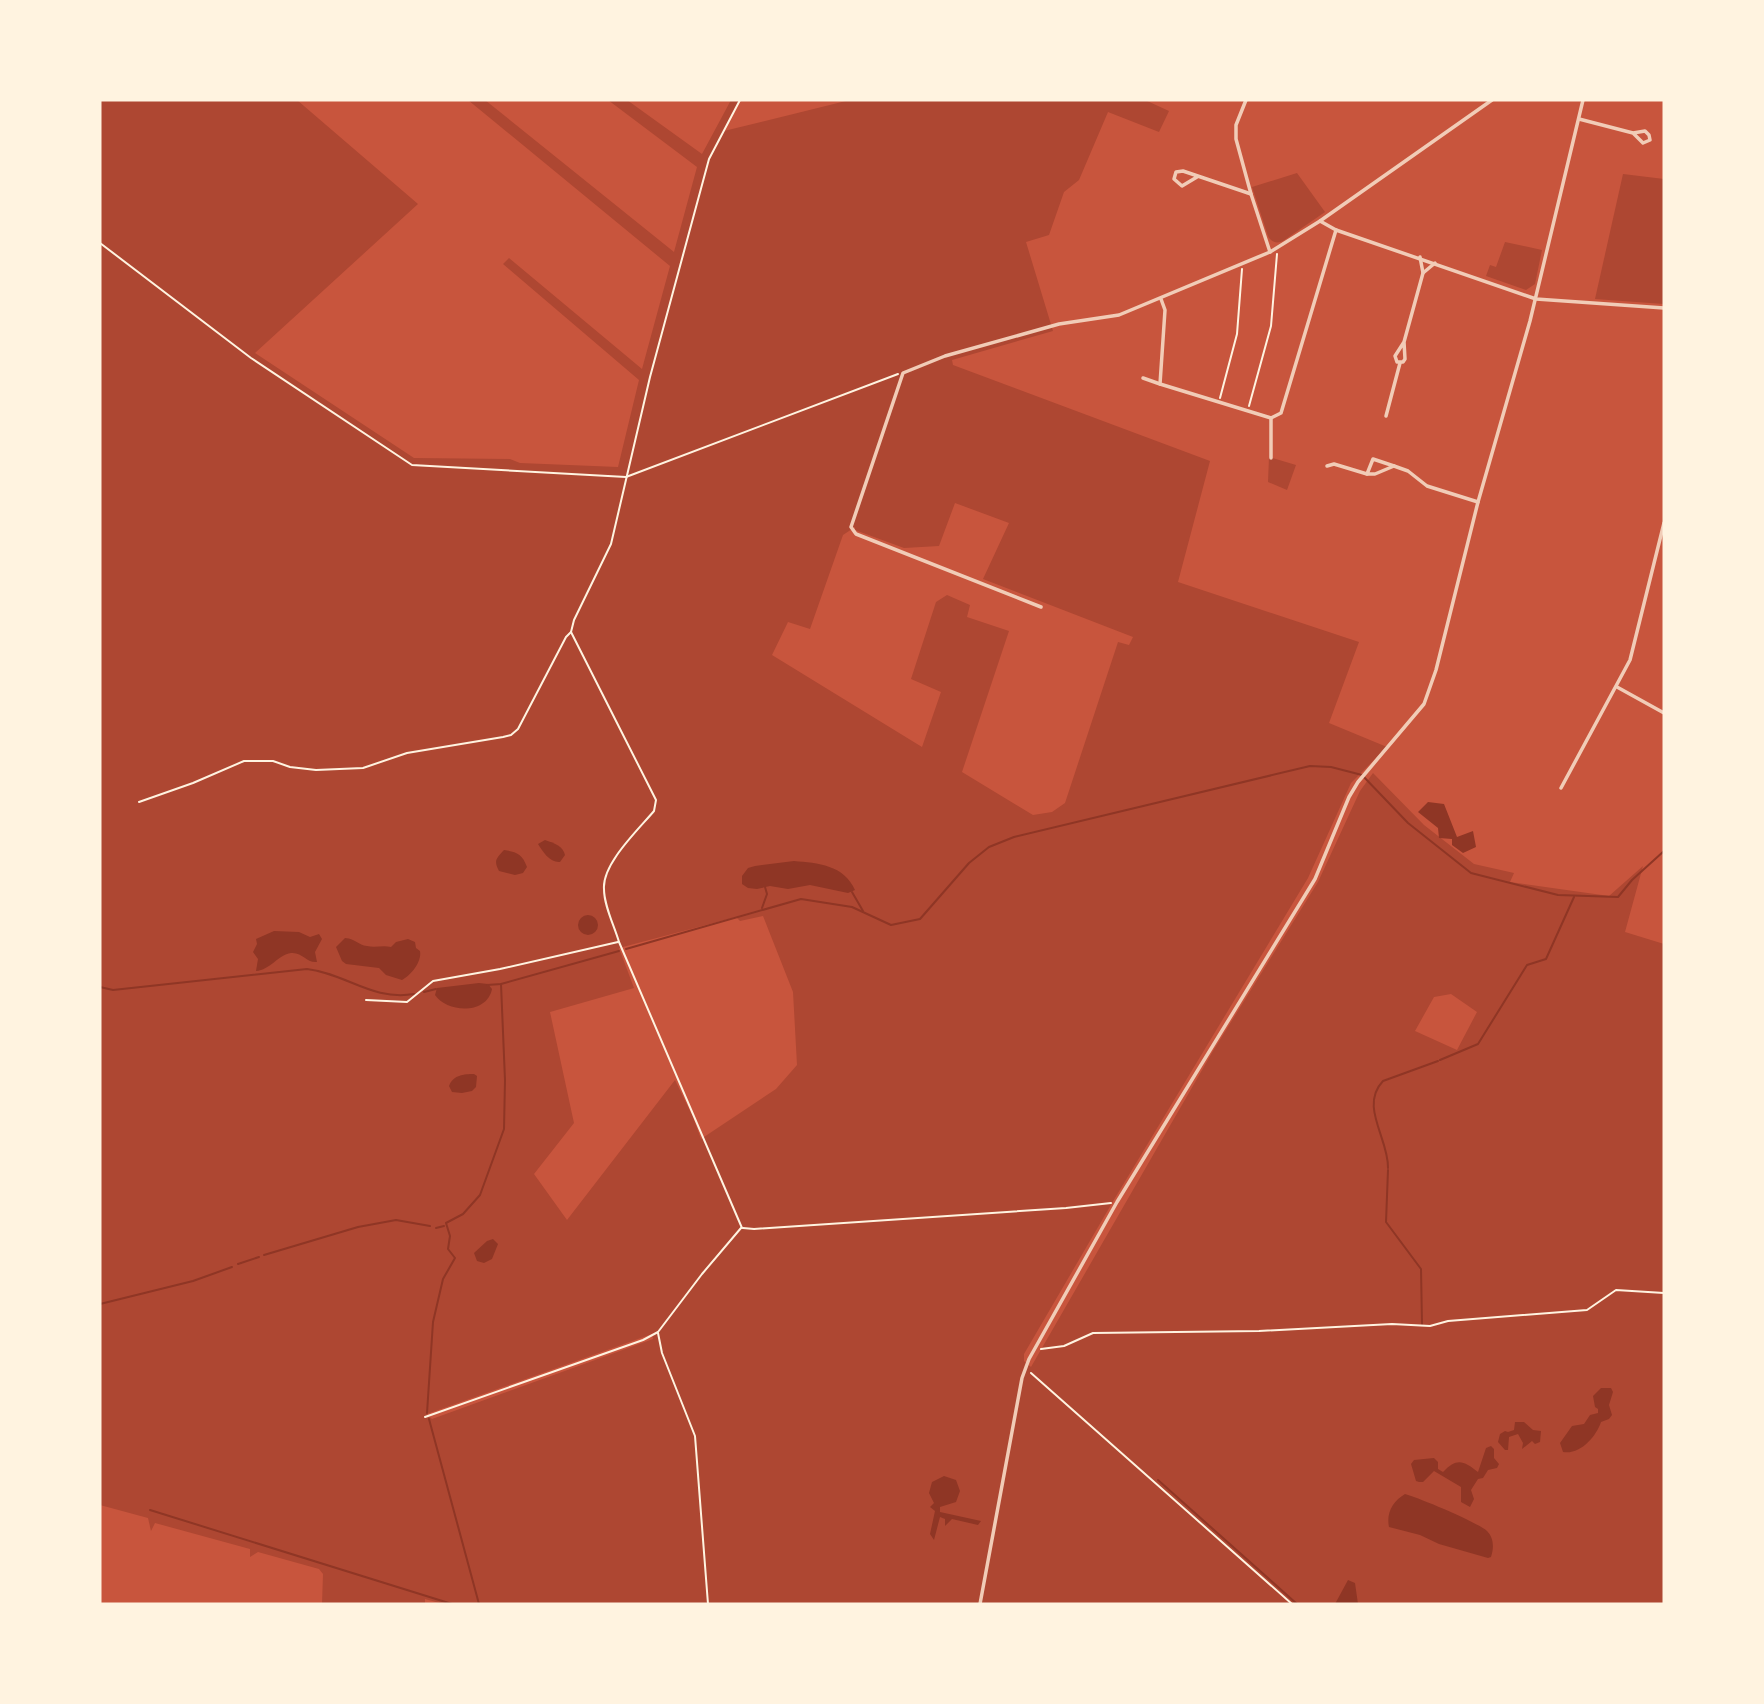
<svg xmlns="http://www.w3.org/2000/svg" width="1764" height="1704" viewBox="0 0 1764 1704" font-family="'Source Serif 4',serif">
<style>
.green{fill:#ae4732;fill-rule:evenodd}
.water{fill:#8f3625}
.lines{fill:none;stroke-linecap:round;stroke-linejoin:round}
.stream{stroke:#8f3625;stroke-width:2}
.path{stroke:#fff3e0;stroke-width:2}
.minor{stroke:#f1ccb7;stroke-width:3.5}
</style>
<rect width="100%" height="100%" fill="#c8553d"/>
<g class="green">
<path d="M100,100H297L418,204L255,353L414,458L510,459L520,463L618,467L639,380L503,264L509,258L642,369L670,266L468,100H485L674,252L697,167L608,100H627L702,154L731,100H740L724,131L850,100H1145L1169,111L1159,132L1108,112L1079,180L1064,192L1049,235L1026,242L1053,331L952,360L953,365L1210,461L1178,582L1359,642L1329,723L1387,747L1351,783L1308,878L1115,1198L1024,1354V1361L1031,1367L1213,1051L1318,882L1360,791L1373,773L1424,825L1474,864L1514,873L1510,882L1609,896L1643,866L1625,932L1664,944V1604H443L425,1599V1604H322L323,1574L319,1569L258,1552L250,1557V1549L155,1523L151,1531L148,1518L100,1505ZM955,503L1009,523L983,579L1133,637L1129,645L1118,642L1065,803L1052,812L1033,815L962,772L1009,631L967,617L970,605L947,595L936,602L911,679L941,692L922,747L772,655L788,622L810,629L843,535L855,527V530L904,548L939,546ZM763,916L793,992L797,1065L776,1089L701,1139L693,1117L675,1080L567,1220L534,1174L574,1123L550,1012L634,988L619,948L736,917L740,921ZM1451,994L1477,1012L1457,1050L1415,1031L1434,997ZM652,1334L653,1339L432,1419L427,1414Z"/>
<path d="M1297,173L1325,212L1283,241C1277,244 1271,242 1268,236L1252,187Z"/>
<path d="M1623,174L1664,179V304L1595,299Z"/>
<path d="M1505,242L1542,250L1535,284L1526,290L1486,276L1490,265L1496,267Z"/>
<path d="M1269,457L1296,465L1287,490L1268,482Z"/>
</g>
<g class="water">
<path d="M1428,802L1444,804L1457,837L1473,831L1476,847L1463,853L1452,845V839L1439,838L1438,828L1418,812Z"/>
<path d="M545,840C554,843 563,846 565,855L560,862C550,863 543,852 538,844Z"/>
<path d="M504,850C516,852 522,853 527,867L523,873L515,875L499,871C493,860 497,858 504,850Z"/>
<path d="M794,861C818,863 844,865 855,890L848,893L810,885L788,889L770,886L757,889L748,888L742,884V876L748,868L755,866Z"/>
<circle cx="588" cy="925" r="10"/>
<path d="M274,931L299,932L310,937L319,934L322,939L315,952L317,962C306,963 303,952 291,953C278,955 270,970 256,971L258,959L253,952L257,944L256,939Z"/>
<path d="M345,938C356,939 358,945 367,946C375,948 383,945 391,947L396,942L408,939L415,942L416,948L420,951C422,962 411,975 402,980L386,975L379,968L346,964L342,961L336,947Z"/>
<path d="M479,983L488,984L492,989C487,1015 447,1013 435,995L437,988Z"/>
<path d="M474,1074L477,1076L476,1087L472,1091L462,1093L452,1092L449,1086C453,1075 464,1074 474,1074Z"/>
<path d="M493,1239L498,1244L492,1259L484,1263L477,1261L474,1253L487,1241Z"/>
<path d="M1601,1388H1611L1613,1392L1609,1405L1612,1415L1609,1419L1601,1422C1596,1437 1580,1455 1563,1452L1560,1443L1572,1426L1584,1424L1590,1415L1598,1413V1409L1595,1407L1593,1396Z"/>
<path d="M1515,1422H1524L1533,1430L1541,1431L1540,1442L1535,1444L1532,1441L1522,1449L1523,1443L1518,1434L1509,1437L1508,1450H1505L1498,1442L1500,1434L1505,1431L1508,1432L1514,1430Z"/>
<path d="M1491,1446L1494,1449V1458L1499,1464L1497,1468L1488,1470L1483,1478L1478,1479L1471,1490L1474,1499L1470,1507L1461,1502V1487L1434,1471L1423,1482H1419L1416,1481L1411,1464L1414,1460L1434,1458L1438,1462V1469L1443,1472C1457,1457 1464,1461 1478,1472L1486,1448Z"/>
<path d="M944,1476L956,1480L960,1491L956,1502L940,1507V1512L981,1521L978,1525L952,1519L945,1526V1519L940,1517L934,1540L930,1534L935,1511L930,1507L934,1503L929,1493L932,1482Z"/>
<path d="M1405,1494C1417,1497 1479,1523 1487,1531C1494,1538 1494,1548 1491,1557L1488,1558L1439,1544L1420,1535L1389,1527C1386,1513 1393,1501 1405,1494Z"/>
<path d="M1348,1580L1355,1583L1358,1604H1335Z"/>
</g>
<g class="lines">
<g class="stream">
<path d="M852,892L863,911"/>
<path d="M762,908L767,894L765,887"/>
<path d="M626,949L801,899L852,907L891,925L920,919L969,863L989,847L1014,837L1310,766L1331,767L1362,775L1408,823L1471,873L1558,895L1618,897L1632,880L1664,851"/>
<path d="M487,985L501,984L619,951"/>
<path d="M100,987L113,990L307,969C347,974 372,1001 414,994"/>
<path d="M424,992L436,989"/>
<path d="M1440,1060L1478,1044L1527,965L1546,959L1574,897"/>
<path d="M1388,1168C1389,1139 1359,1106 1383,1081L1438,1061"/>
<path d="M1388,1170L1386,1222L1421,1269L1422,1324"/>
<path d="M436,1228L444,1226"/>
<path d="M264,1255L358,1227L396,1220L430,1226"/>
<path d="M238,1264L259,1257"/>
<path d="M100,1304L193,1281L232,1267"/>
<path d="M427,1413L433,1322L443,1279L455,1258L448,1249L450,1236L446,1223L463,1214L480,1195L504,1129L505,1080L501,984"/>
<path d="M429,1419L479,1604"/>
<path d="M1158,1480L1297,1604"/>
<path d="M150,1510L452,1604"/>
</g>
<g class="path">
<path d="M100,243L251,358L412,465L626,477L898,374"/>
<path d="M1220,398L1237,334L1242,269"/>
<path d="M1249,406L1271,326L1277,254"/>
<path d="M571,632L656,800L654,811C638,830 602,864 604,889C604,906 614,925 619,942L742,1228"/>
<path d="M139,802L193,783L244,761H273L290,767L316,770L363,768L407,753L503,737L511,735L518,729L566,637L571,632L574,620L611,544L650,377L709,159L740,100"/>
<path d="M366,1000L407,1002L433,981L500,969L618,942"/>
<path d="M743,1228L754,1229L1066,1208L1111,1203"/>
<path d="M658,1333L662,1353L695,1436L708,1604"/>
<path d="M1041,1349L1064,1346L1093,1333L1259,1331L1392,1324L1430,1326L1448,1321L1587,1310L1616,1290L1664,1293"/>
<path d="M1031,1373L1292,1604"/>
<path d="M425,1417L643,1340L658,1332L702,1274L741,1228"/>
</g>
<g class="minor">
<path d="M1246,100L1236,125V139L1251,194L1270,252"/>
<path d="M1579,119L1633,133L1645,131L1649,135L1650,140L1643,143L1633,133"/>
<path d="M1197,177L1182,186L1174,179L1176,172L1183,171L1251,194"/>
<path d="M1320,221L1336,230L1536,299L1664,308"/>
<path d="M1423,273L1435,263"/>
<path d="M1161,299L1165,310L1160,384L1271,418L1281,413L1336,230"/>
<path d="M1404,342L1405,359L1403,362H1397L1395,356L1404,342L1423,273L1420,257"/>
<path d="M1143,378L1160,384"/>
<path d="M1386,416L1400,363"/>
<path d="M1271,458V418"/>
<path d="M1373,459L1394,466L1375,474H1367Z"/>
<path d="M1327,466L1334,464L1367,474"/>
<path d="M1394,466L1408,471L1427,486L1478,502"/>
<path d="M1041,607L856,534L851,527L903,373L945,356L1059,324L1119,315L1270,252L1320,221L1492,100"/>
<path d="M1617,687L1664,713"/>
<path d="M1561,788L1630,660L1664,523"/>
<path d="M980,1604L1022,1378L1029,1359L1117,1202L1315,879L1349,797L1358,782L1424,704L1436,670L1478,502L1530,321L1583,100"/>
</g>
</g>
<rect width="1764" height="1704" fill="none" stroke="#fff3e0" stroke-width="203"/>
</svg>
